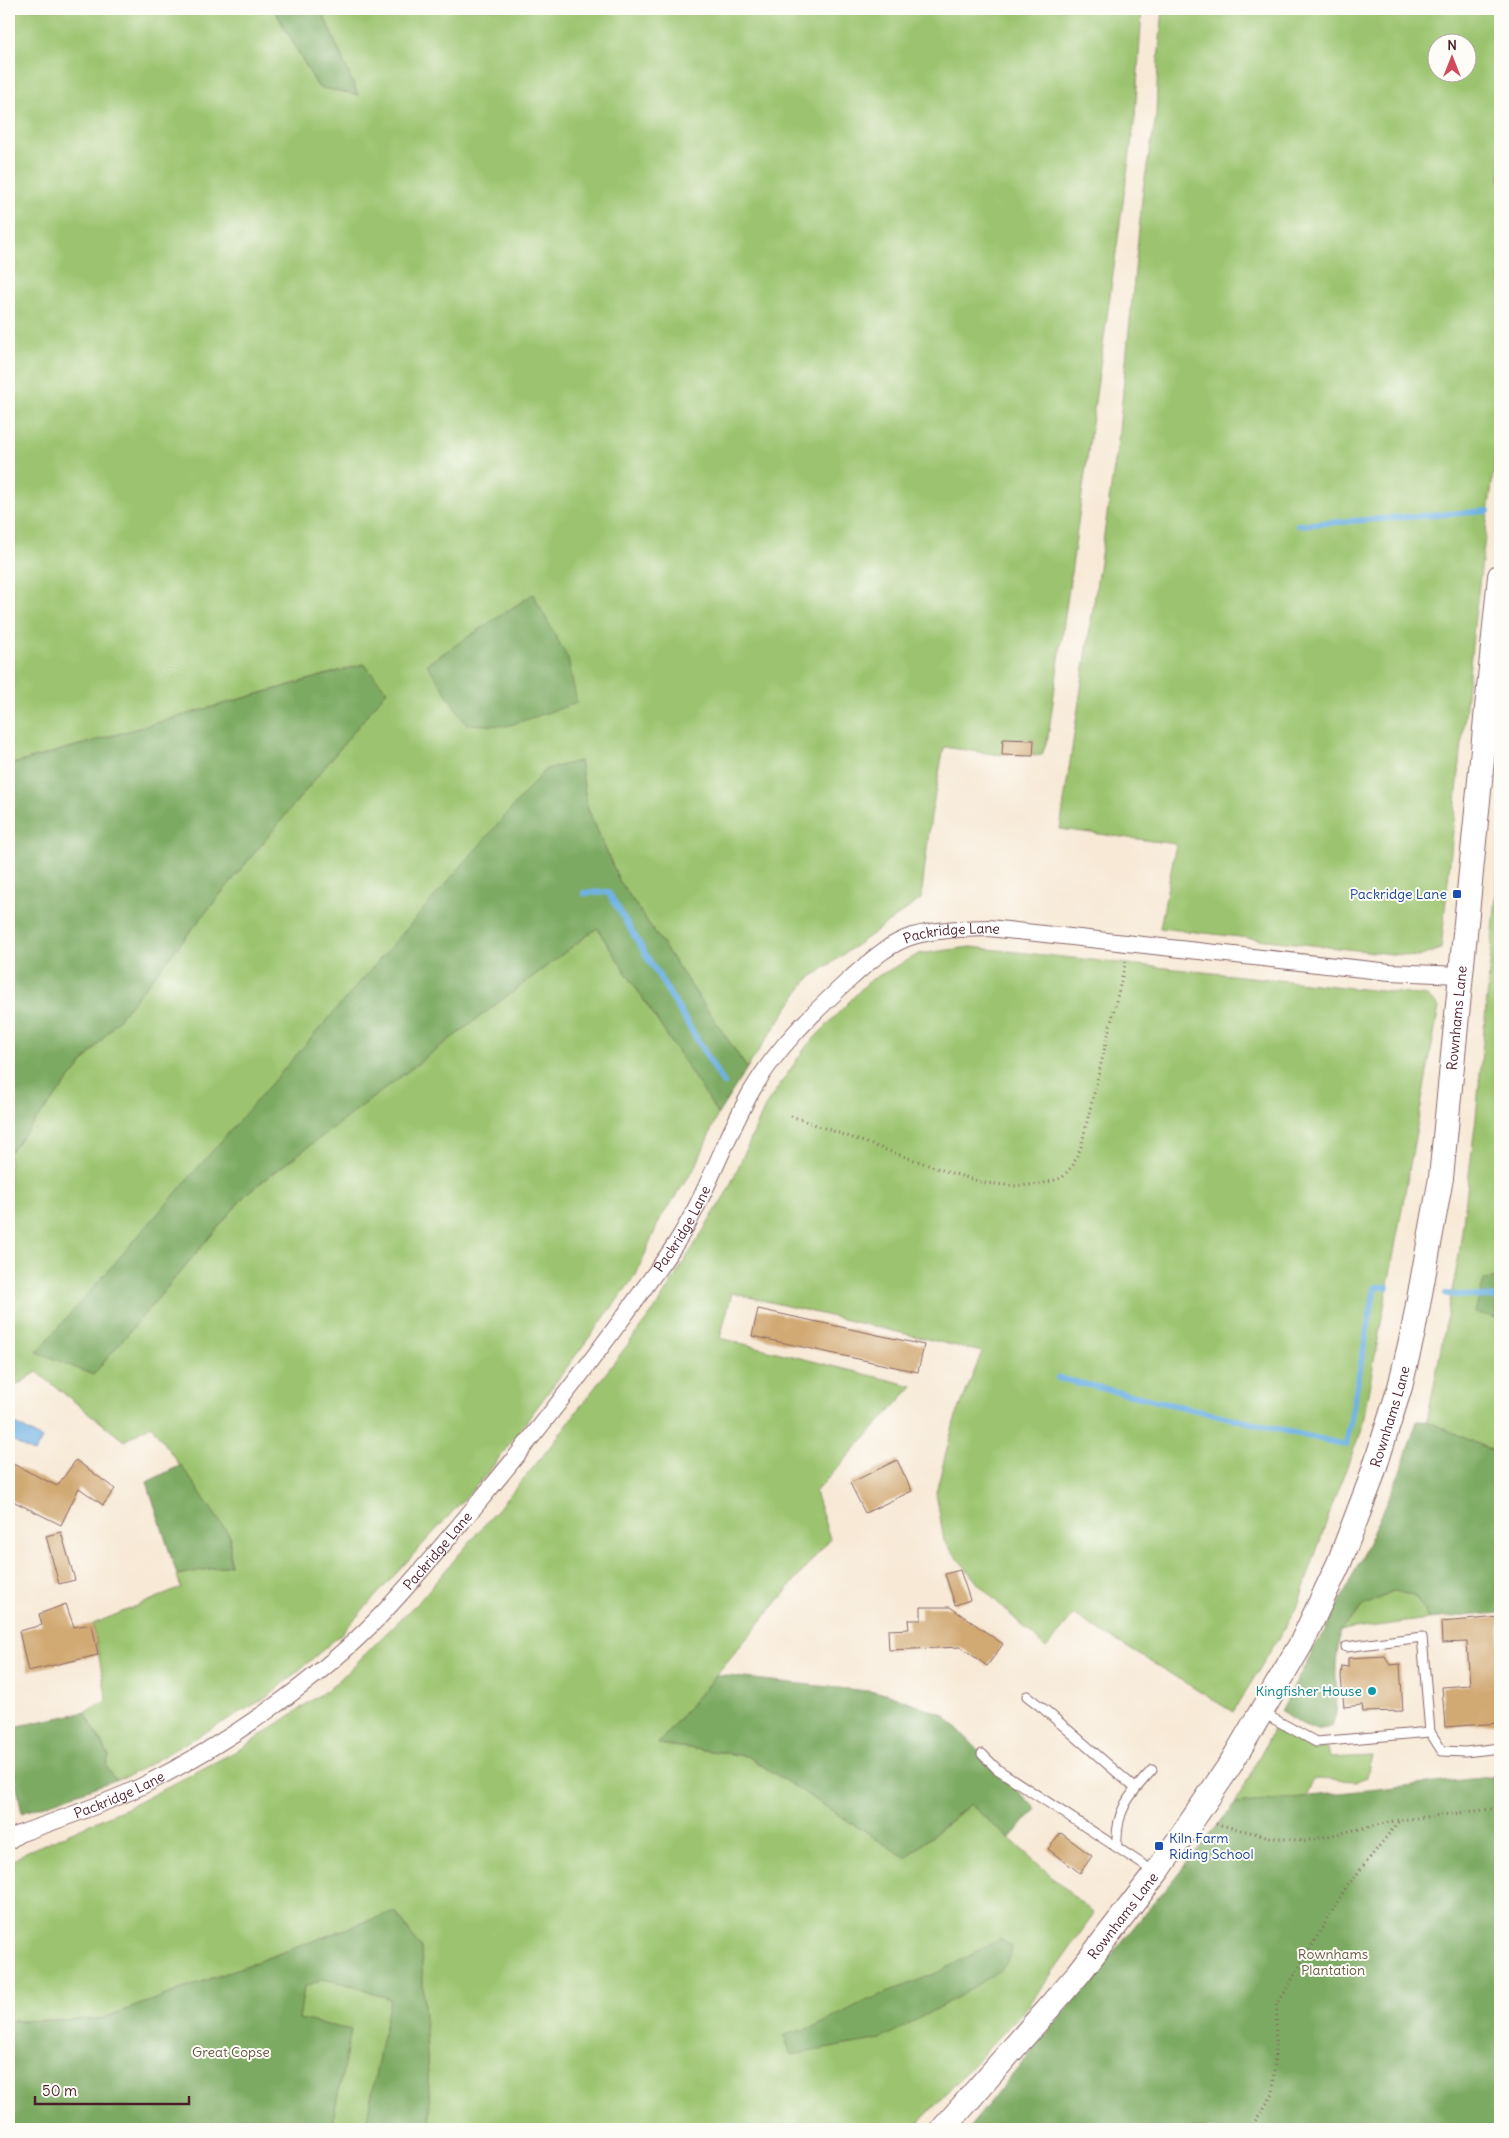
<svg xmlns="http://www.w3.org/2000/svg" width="1509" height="2138" viewBox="0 0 1509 2138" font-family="Delius,sans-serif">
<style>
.green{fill:#9cc470;stroke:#73724e;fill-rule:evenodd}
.forest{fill:#7daa62;stroke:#646446}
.water{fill:#6fb2e4;stroke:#5c6888}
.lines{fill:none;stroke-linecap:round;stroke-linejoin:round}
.stream{stroke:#6fb2e4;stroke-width:6}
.building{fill:#d1a973}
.lane-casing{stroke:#876667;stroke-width:11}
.street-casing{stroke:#876667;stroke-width:18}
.secondary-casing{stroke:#876667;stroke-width:26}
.path{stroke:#876667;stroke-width:3;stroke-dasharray:1 4;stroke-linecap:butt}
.lane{stroke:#fff;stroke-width:9}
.street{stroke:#fff;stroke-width:16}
.secondary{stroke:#fff;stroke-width:24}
.transit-dot{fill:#1a4fb4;stroke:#fdfcf7;stroke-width:2}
.culture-dot{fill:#0f9aa8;stroke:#fdfcf7;stroke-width:2}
.labels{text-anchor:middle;stroke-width:4;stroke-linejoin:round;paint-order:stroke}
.transit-label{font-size:14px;fill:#164399;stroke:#fdfcf7;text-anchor:end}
.street-label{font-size:14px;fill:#4a1f2b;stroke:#fdfcf7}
.culture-label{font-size:14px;fill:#0d838f;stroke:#fdfcf7;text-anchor:end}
.park-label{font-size:14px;fill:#675943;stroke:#fdfcf7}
</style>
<rect width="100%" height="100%" fill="#fdfcf7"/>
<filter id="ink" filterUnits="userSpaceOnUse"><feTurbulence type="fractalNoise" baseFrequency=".02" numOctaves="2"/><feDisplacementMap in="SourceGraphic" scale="10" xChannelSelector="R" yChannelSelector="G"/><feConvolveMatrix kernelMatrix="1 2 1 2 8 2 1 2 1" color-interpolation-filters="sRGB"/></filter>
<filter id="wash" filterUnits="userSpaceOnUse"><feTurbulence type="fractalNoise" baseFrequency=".0096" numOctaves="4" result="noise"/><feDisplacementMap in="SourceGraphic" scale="20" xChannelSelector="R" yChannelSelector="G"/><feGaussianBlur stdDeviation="1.12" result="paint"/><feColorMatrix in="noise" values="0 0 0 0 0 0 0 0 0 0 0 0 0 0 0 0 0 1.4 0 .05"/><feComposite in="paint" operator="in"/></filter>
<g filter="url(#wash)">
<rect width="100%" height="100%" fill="#f7e9d6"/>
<g class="green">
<path d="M9,9H274L318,87L358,95L321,9H1142L1135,117L1048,737L1042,755L1033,756L1034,740L1003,739L1002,755L944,747L931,815L921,899L806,981L747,1068L619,880L587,807L580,761L93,1375L247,1193L597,928L718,1114L696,1166L660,1219L636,1275L487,1474L340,1635L269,1696L128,1776L115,1780L106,1766L109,1757L85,1712L107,1701L93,1624L181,1588L177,1575L230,1565V1536L151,1425L124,1441L37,1372L9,1390V1153L387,691L363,664L9,765Z"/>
<path d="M1163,9H1500V420L1475,616L1441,949L1418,957L1160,928L1176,844L1060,829L1118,441L1143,189L1156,117L1158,60ZM1436,42H1466V72H1436Z"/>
<path d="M1500,855V1454L1427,1421L1459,1255L1476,1118Z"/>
<path d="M970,947L1427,996L1439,1007L1361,1432L1337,1491L1297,1608L1233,1712L1074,1615L1046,1648L980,1586L944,1541L936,1492L954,1422L982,1352L732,1293L720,1338L913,1386L815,1492L830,1539L658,1744L747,1756L906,1858L971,1804L1094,1914L1029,2005L913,2129H431L421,1948L395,1911L101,2019L9,2021V1863L26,1852L131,1806L244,1747L334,1685L422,1598L542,1457L657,1306L728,1190L766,1105L805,1048L869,981L919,954Z"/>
<path d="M1392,1592L1415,1595L1428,1619L1340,1631L1365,1605Z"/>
<path d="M1274,1728L1314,1750L1327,1748L1329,1758L1372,1756L1367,1777L1356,1781L1314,1779L1306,1797L1235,1804Z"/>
<path d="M323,1979L355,1986L391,1999L365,2129H331L350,2031L299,2019L304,1987Z"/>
</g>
<g class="forest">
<path d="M274,9H321L358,95L318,87Z"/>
<path d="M533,594L568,659L577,703L507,726L466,724L427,664Z"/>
<path d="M364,664L387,691L9,1153V765Z"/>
<path d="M580,761L587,807L619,880L747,1068L718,1114L597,928L247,1193L93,1375L37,1352L546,769Z"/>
<path d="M1500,1278V1319L1475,1312L1484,1280Z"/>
<path d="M1417,1421H1427L1500,1454V1613L1428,1619L1415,1595L1392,1592L1365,1605L1340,1631L1336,1664V1713L1332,1726C1311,1735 1299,1723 1281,1712L1316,1644L1325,1632L1360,1561L1400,1472Z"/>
<path d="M181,1465L230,1536V1565L177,1575L147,1482Z"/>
<path d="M716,1675L886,1693L944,1715L1036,1809L1009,1839L970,1804L906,1858L747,1756L658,1744Z"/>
<path d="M85,1712L109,1757L106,1766L115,1780L22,1813L12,1763L9,1728Z"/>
<path d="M1500,1776V2129H968L1235,1804Z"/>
<path d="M395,1911L421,1948L431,2129H365L390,1999L355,1986L323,1979L304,1987L299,2019L351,2030L331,2129H9V2021L101,2019Z"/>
<path d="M1000,1939L1012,1947L1009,1960L1000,1970L958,1997L881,2039L791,2055L784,2035L817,2026L863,2002L939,1972Z"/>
</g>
<path class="water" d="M14,1423L42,1439L34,1453L9,1439V1432Z"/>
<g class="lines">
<g class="stream">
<path d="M1298,525L1488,511"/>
<path d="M584,893L608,892L724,1084"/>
<path d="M1446,1294L1500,1298"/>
<path d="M1058,1378L1346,1445L1375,1287H1387"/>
</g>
</g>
<g id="blocks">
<g class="building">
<path d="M1003,739L1034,740L1033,756L1002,755Z"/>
<path d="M758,1309L924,1345L918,1372L752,1336Z"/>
<path d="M76,1460L115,1489L103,1505L79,1488L61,1525L9,1499V1462L57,1486Z"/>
<path d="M897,1460L912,1491L865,1513L850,1483Z"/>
<path d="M61,1532L75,1580L59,1584L46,1536Z"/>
<path d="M960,1570L970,1600L955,1605L945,1574Z"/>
<path d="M66,1604L74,1627L92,1624L98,1655L28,1671L19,1631L42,1625L39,1614Z"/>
<path d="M921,1607H950L1003,1644L987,1666L961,1647L889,1650L888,1630L909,1629L908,1620H921Z"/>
<path d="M1500,1617V1723L1445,1727L1442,1687L1470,1685L1467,1642L1442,1643L1441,1622Z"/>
<path d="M1385,1656L1390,1665L1400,1664L1403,1711L1363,1712L1362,1705L1344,1707L1341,1677L1342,1666L1348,1667V1658Z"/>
<path d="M1061,1833L1092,1856L1080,1873L1048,1849Z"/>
</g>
</g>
</g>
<g filter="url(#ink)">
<use href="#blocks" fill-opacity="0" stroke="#876667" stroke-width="1"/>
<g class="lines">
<g class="lane-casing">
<g id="lane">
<path d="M1346,1647L1422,1637L1430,1732"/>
<path d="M1027,1696L1045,1710L1135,1788"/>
<path d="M1263,1713L1316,1742L1430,1732L1442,1751L1465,1752L1500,1748"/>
<path d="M982,1754L997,1769L1156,1873"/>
<path d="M1117,1847C1115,1811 1129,1795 1152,1770"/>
</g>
</g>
<g class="street-casing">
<g id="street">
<path id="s1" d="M9,1841L19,1834C60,1819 103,1805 142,1786C225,1745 318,1681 382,1614C415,1579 446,1541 477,1504C545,1423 609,1339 670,1252C704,1203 722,1144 751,1092C777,1047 813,1013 851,978C869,962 889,943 913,936C937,929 964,929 989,928L1390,972L1459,975"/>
</g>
</g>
<g class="secondary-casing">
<g id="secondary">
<path id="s2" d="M943,2129L1079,1973L1159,1869L1230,1765L1301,1644L1339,1563L1370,1482L1400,1387L1413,1332L1441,1178L1500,576"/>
</g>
</g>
<g class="path">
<path d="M791,1116L945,1171L985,1183L1016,1186L1041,1184L1062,1178L1073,1165L1081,1147L1126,960"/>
<path d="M1216,1824L1270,1837L1305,1841L1399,1820"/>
<path d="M1250,2129L1273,2094L1277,2005L1345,1889L1400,1820L1500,1808"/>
</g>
<use href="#lane" class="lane"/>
<use href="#street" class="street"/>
<use href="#secondary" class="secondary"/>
</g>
</g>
<g class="transit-dot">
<rect x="1452" y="889" width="10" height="10" rx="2.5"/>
<rect x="1154" y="1841" width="10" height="10" rx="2.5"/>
</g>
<circle class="culture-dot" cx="1372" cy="1691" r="5"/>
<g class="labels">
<g class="transit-label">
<text x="1447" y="899">Packridge Lane</text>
<text x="1169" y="1843" text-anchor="start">Kiln Farm<tspan x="1169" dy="16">Riding School</tspan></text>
</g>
<g class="street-label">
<text dy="5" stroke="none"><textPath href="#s1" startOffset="1350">Packridge Lane</textPath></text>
<text dy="5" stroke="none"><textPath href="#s2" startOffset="1254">Rownhams Lane</textPath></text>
<text dy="5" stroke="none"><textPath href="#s1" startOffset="930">Packridge Lane</textPath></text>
<text dy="5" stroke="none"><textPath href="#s2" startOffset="849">Rownhams Lane</textPath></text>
<text dy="5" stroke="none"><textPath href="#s1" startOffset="525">Packridge Lane</textPath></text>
<text dy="5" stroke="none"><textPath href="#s1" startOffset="120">Packridge Lane</textPath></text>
<text dy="5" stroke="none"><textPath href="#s2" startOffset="279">Rownhams Lane</textPath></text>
</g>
<g class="culture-label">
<text x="1362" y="1696">Kingfisher House</text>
</g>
<g class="park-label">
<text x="1333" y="1959">Rownhams<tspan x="1333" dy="16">Plantation</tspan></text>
<text x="231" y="2057">Great Copse</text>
</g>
</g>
<rect width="1509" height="2138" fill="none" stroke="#fdfcf7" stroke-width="30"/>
<g transform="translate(1452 58)"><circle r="24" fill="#fdfcf7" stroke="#b5a4a5"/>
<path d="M0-4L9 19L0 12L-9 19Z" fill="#d1495b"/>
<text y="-8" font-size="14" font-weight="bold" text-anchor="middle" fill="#4a1f2b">N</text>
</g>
<path d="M35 2096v8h154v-8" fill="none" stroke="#4a1f2b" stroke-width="2.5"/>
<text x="42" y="2096" font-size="15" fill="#4a1f2b" stroke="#fdfcf7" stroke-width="4" paint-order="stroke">50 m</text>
</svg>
